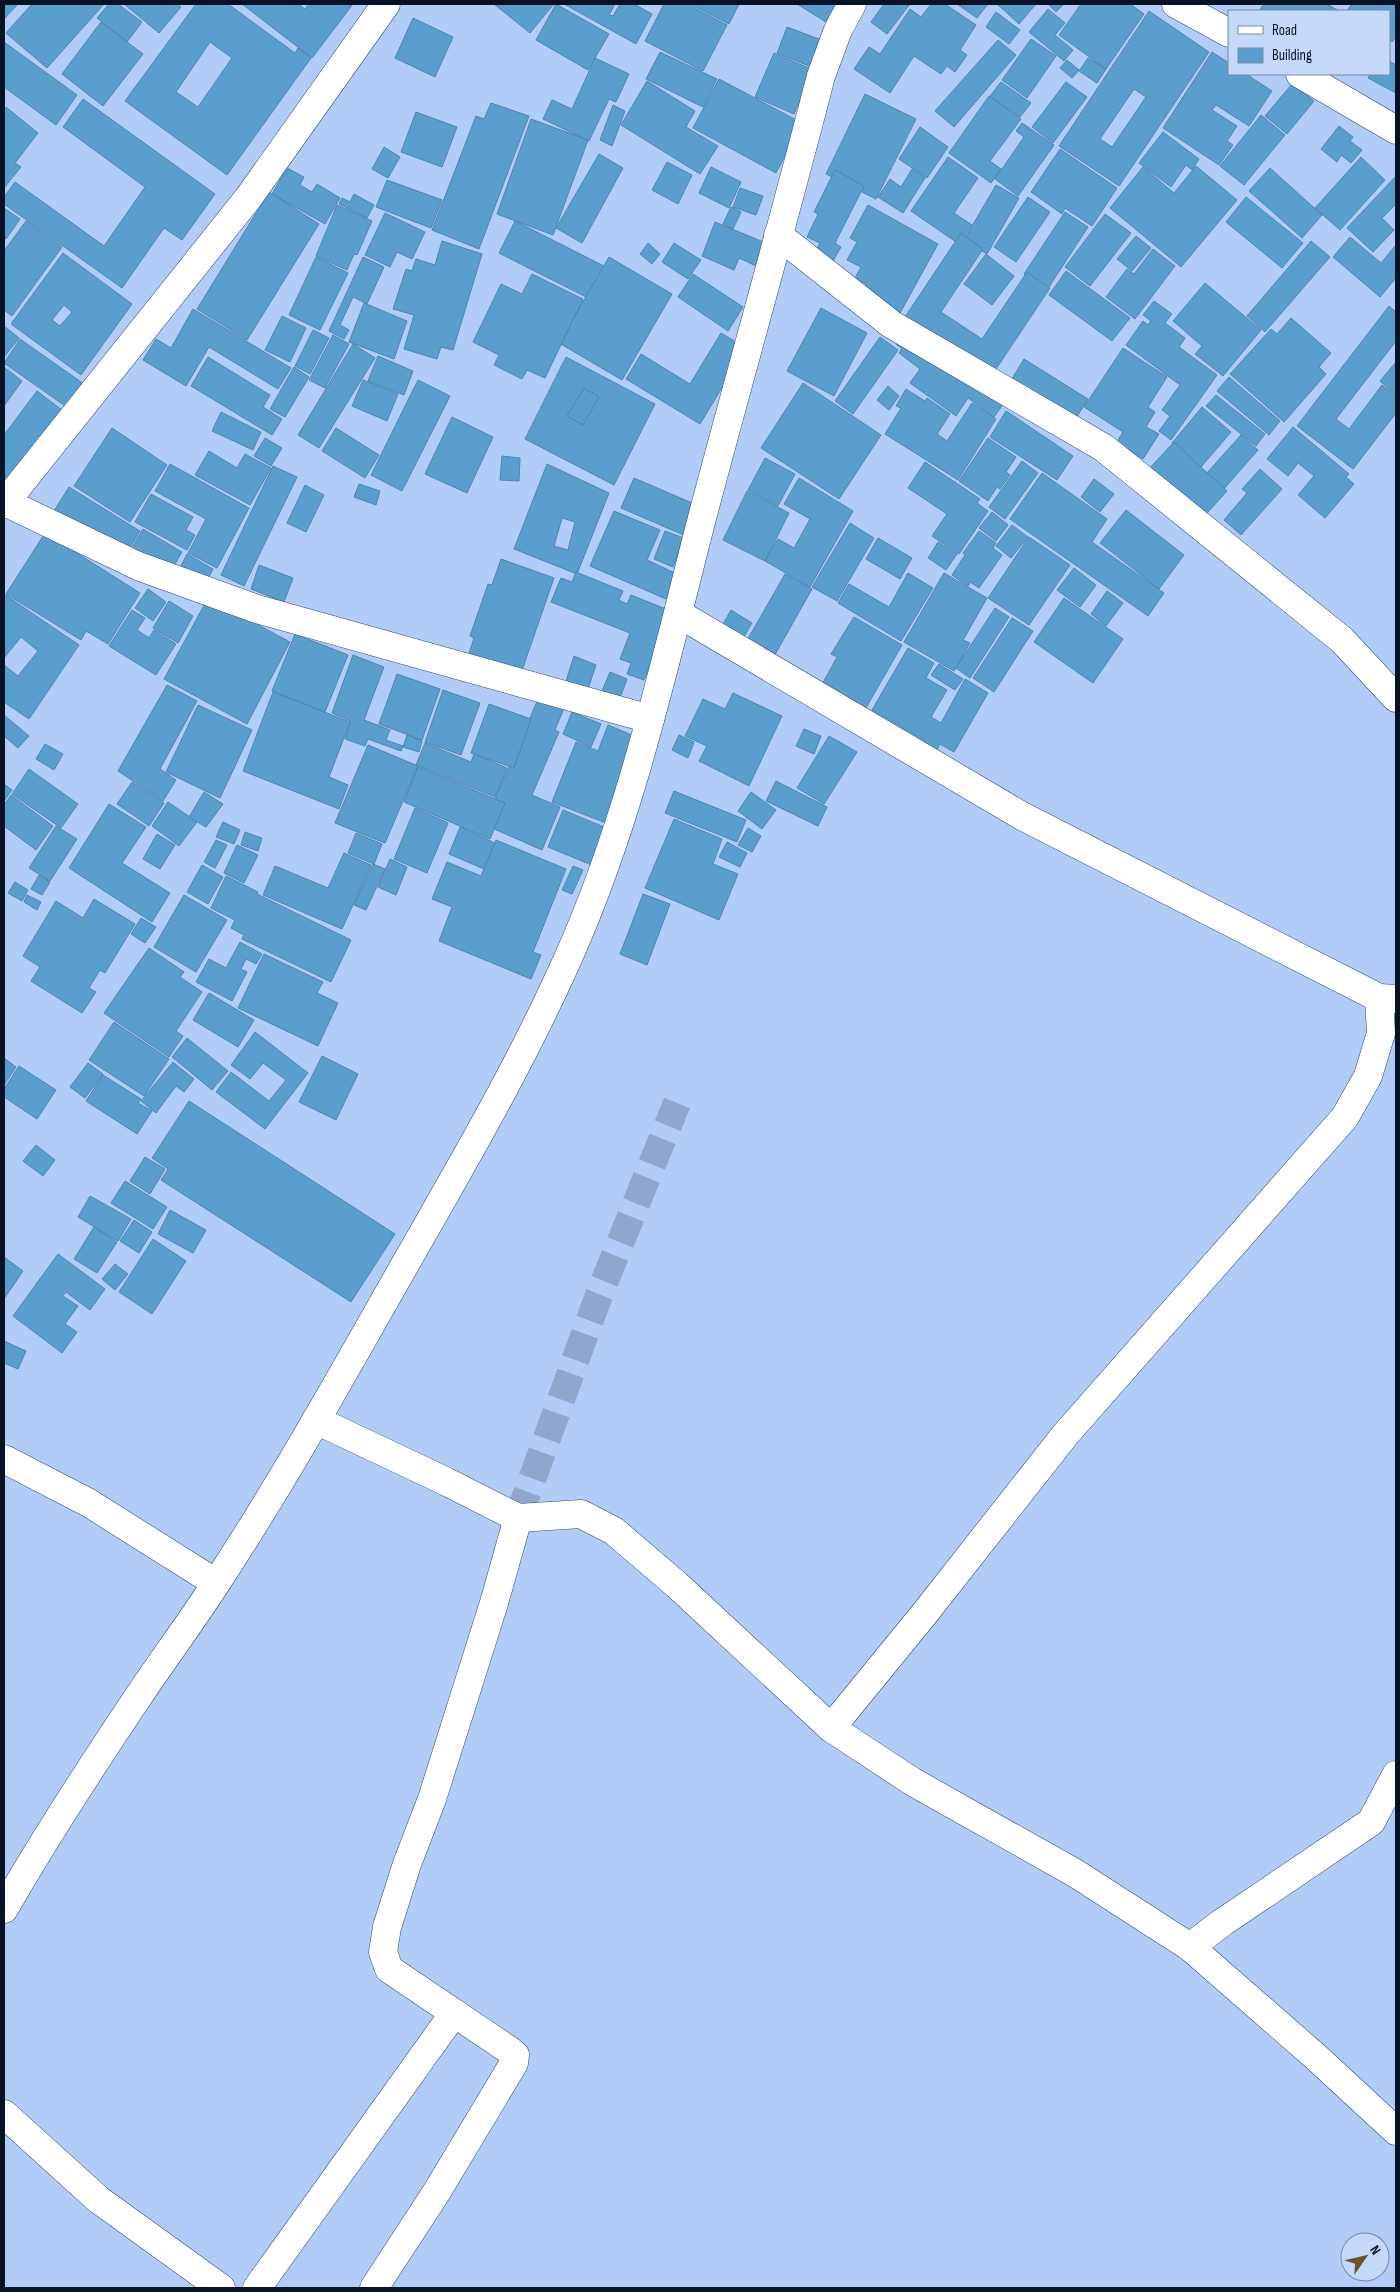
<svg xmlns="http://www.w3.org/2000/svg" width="1400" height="2292" viewBox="0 0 1400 2292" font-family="'Sofia Sans Condensed',sans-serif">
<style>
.building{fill:#599ecd;stroke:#4e86ac;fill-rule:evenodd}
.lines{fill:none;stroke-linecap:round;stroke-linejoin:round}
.minor-tunnel{stroke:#8fa7cc;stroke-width:28;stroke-dasharray:28 14;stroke-linecap:butt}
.minor-casing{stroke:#2d4975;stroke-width:29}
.minor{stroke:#fff;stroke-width:28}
</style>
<rect width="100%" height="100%" fill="#b1ccf6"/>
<g class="building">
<path d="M4,4H18L4,19Z"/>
<path d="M32,4H104L47,68L6,33Z"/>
<path d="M109,4H118L142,22L127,42L97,18Z"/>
<path d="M124,4H177L181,7L159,33Z"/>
<path d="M196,4H228L295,53L298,48L311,58L227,175L125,101ZM210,42L232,58L198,107L176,92Z"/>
<path d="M242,4H298L305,9L309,4H353L312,58Z"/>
<path d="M494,4H551L553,5L530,33Z"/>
<path d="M556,4L609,34L588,70L536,40Z"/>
<path d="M564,4H615L609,15L613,16L620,4H634L652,14L636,44Z"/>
<path d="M664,4H686L727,25L703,71L645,41Z"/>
<path d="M689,4H739L729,24Z"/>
<path d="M797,4H837L826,22Z"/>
<path d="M884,4H910L887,34L871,22Z"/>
<path d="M931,4H945L976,25L960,50L967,55L955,72L947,66L941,74L914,56L890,93L854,69L869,47L880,54L910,9L921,17Z"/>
<path d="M957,4H988L977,18Z"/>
<path d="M997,4H1036L1019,24Z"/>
<path d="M1048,4H1064L1056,12Z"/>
<path d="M1081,4H1130L1144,14L1106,69L1059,35Z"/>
<path d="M1264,4H1327L1339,11H1259Z"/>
<path d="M1352,4H1396V37L1392,42L1389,40V11H1350L1348,9Z"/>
<path d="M1048,9L1065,23L1055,35L1073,50L1064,61L1029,32Z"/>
<path d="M1149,11L1209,52L1119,186L1059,146ZM1134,89L1146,97L1112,147L1100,139Z"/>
<path d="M996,12L1020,30L1009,44L986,27Z"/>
<path d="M413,18L453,37L435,77L395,58Z"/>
<path d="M101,22L143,54L103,106L62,74Z"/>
<path d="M787,27L827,42L816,69L777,53Z"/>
<path d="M1031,39L1056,56L1027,98L1002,80Z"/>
<path d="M998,40L1016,55L954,127L935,111Z"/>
<path d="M4,42L77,95L56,125L4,87Z"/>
<path d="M660,52L717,79L703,107L646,79Z"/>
<path d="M1212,52L1229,63V74H1246L1272,91L1249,126L1216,105L1212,110L1237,126L1227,141L1233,145L1219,165L1163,128Z"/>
<path d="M774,53L813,70L794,114L755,97Z"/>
<path d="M595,58L629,74L616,102L609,99L589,141L543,119L552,100L572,109Z"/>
<path d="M1088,58L1106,69L1097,83L1079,71Z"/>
<path d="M1067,60L1079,70L1072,78L1060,68Z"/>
<path d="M1389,61L1396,65V93L1368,78L1370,74H1389Z"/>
<path d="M719,79L802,123L776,173L693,128Z"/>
<path d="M647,81L695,111L686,127L718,146L700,174L621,125Z"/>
<path d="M1001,82L1031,103L1020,117L990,96Z"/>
<path d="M1066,82L1087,97L1053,143L1032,127Z"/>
<path d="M1292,84L1314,101L1287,134L1265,116Z"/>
<path d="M865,94L916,119L876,199L826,174Z"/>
<path d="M989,96L1021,119L990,161L1001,169L991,183L949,153Z"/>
<path d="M83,99L215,194L182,240L164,228L122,288L4,204V197L15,182L104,246L145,187L63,127Z"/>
<path d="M491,103L529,116L479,249L432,230L476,116L484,119Z"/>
<path d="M613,105L625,111L612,146L600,140Z"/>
<path d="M6,107L38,133L15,163L21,167L4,188V111Z"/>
<path d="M416,112L457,127L442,167L401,152Z"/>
<path d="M1261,115L1285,135L1244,185L1220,166Z"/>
<path d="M531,119L588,140L553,235L497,214Z"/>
<path d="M1022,123L1054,145L1018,196L995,179L1024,137L1016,131Z"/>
<path d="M1339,126L1353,137L1350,141L1362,150L1351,163L1341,155L1337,162L1321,149Z"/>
<path d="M920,127L948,147L927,178L899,159Z"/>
<path d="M1163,132L1199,159L1192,170L1186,165L1171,187L1139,163Z"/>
<path d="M384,147L400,157L388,178L372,169Z"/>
<path d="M1060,149L1117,188L1092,226L1065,208L1062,214L1031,192Z"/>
<path d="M599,154L623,168L582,243L556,228Z"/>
<path d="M948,157L978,178L954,213L972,225L959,244L911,211Z"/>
<path d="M1361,157L1385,180L1340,230L1315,208Z"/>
<path d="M667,162L692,175L678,204L652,190Z"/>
<path d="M1196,166L1237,200L1181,267L1110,208L1143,167L1174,193Z"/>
<path d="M711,167L741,182L729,208L699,193Z"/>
<path d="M287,168L304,177L300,185L312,192L317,184L340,198L325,224L272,194Z"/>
<path d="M1270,168L1322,215L1302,238L1249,191Z"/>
<path d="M912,169L925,178L903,213L878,197L890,179L901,187Z"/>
<path d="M835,170L864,186L835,243L841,247L832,263L814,254L820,243L807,237L818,214L814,212Z"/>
<path d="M1396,176V204L1382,218L1394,230L1373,252L1347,228Z"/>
<path d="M387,180L442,200L431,228L376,207Z"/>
<path d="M996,185L1019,198L987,254L964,240Z"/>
<path d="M740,188L763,196L756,215L733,207Z"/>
<path d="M269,192L319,224L247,340L197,309Z"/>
<path d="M354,194L374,205L367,218L339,204L342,198L350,202Z"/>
<path d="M1028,197L1050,212L1016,262L994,247Z"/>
<path d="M1246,197L1303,243L1282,268L1226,222Z"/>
<path d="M337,205L372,221L357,255L354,254L347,270L316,256Z"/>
<path d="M868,205L938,244L899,315L861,293L866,284L855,278L861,267L847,260L857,242L850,238Z"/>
<path d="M731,207L741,212L733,229L723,224Z"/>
<path d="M4,208L20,219L6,239L4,237Z"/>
<path d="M1065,212L1088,227L1047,290L1024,274Z"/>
<path d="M385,213L425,232L412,259L397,252L390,267L365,255Z"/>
<path d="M1105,214L1131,233L1090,286L1065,267Z"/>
<path d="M26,221L62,247L12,316L4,310V251Z"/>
<path d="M515,221L604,266L588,298L499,253Z"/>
<path d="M715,222L766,243L756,266L739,258L734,270L702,256Z"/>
<path d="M961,233L983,249L941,312L982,339L1027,272L1050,288L990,378L903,320Z"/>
<path d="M1136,236L1151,248L1132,271L1117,259Z"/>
<path d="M1350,237L1381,263L1396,245V278L1380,297L1333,257Z"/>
<path d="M442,241L482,254L453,350L441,347L437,359L404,349L414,315L393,309L406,269L412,271L416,259L435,265Z"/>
<path d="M1311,241L1330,257L1265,332L1247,316Z"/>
<path d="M648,243L660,254L652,264L640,254Z"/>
<path d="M674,243L701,260L688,279L662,262Z"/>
<path d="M1153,249L1175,266L1135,319L1106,297L1127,269L1134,274Z"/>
<path d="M63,253L132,304L81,375L11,324ZM64,305L72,312L60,326L52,320Z"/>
<path d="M986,254L1014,276L992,305L964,284Z"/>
<path d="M316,257L348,273L320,330L289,315Z"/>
<path d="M363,257L384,267L367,304L353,297L340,325L349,330L344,339L329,331Z"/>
<path d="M609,257L672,294L622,380L559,343Z"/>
<path d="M1066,271L1130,318L1112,341L1049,295Z"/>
<path d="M532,274L583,299L545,378L527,370L522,379L494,365L499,355L473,342L501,284L522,294Z"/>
<path d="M693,274L743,307L728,331L678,297Z"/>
<path d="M1205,283L1261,330L1223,376L1195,354L1202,346L1173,321Z"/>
<path d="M1154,301L1172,314L1165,323L1185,338L1179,347L1217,375L1171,440L1159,431L1170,416L1162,410L1180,385L1126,345L1143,321L1148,325L1151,321L1143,315Z"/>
<path d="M364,303L407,321L394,359L349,342Z"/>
<path d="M1389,306L1396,312V341L1336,419L1349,429L1382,385L1396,396V413L1353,469L1297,426Z"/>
<path d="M821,308L867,333L834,396L787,371Z"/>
<path d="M193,309L291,368L278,389L209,347L186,386L143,360L156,339L171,348Z"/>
<path d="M282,316L306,328L290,362L265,350Z"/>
<path d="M1291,318L1331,353L1319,367L1326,374L1284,422L1230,374L1271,329L1277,334Z"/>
<path d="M4,326L19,338L4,357Z"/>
<path d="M313,330L329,338L310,374L295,366Z"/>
<path d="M721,333L746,348L700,424L626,379L641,354L690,384Z"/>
<path d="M902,334L1004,403L994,417L968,398L956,416L910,383L920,369L899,353L902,349L896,344Z"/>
<path d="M333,335L349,344L325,388L309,380Z"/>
<path d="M880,337L898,350L853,414L835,401Z"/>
<path d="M20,339L84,384L68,408L4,363Z"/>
<path d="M353,344L375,358L319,448L298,435Z"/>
<path d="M1123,348L1167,377L1148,407L1155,412L1146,427L1159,434L1143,459L1117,442L1123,432L1084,407Z"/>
<path d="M378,356L413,371L404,395L368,381Z"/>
<path d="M208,357L270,395L263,407L282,419L272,435L191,386Z"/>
<path d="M566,357L655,404L614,485L525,439Z"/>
<path d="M1024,359L1088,399L1071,426L1007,387Z"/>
<path d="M1396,362V395L1380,381Z"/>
<path d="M4,367L22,381L4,406Z"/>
<path d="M294,367L309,377L285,417L270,409Z"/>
<path d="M1229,377L1280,421L1269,435L1217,391Z"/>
<path d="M363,380L398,394L387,421L352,406Z"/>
<path d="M418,380L450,396L402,491L371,475Z"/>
<path d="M803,383L881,435L839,499L761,448Z"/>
<path d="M888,386L899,396L889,410L877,400Z"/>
<path d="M584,388L599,397L583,425L567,416Z"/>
<path d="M906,389L925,401L927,398L950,414L937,434L947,441L972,403L996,419L958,480L885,434L901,408L896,406Z"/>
<path d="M37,391L62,410L4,486V435Z"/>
<path d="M1216,395L1265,434L1256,446L1206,406Z"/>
<path d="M1202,407L1231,432L1201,467L1172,443Z"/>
<path d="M1006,411L1073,456L1057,480L990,437Z"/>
<path d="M221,412L261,432L253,450L212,431Z"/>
<path d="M452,417L493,437L467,493L425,474Z"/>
<path d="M1293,427L1349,474L1346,477L1354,484L1325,518L1298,495L1314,476L1298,463L1288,476L1267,459Z"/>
<path d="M112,428L167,465L130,522L74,486Z"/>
<path d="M336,428L379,455L365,478L322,451Z"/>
<path d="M1241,435L1258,450L1223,490L1206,474Z"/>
<path d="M265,438L282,448L271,466L254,456Z"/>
<path d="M988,438L1016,457L1006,472L1010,475L1000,489L997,487L988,501L959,481Z"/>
<path d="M1174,442L1227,491L1199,522L1146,472Z"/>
<path d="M209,451L237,468L245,454L271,468L250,505L195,475Z"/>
<path d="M502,456L520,458L519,481L500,480Z"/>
<path d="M765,458L795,474L778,506L748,490Z"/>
<path d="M1022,461L1038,473L1005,519L989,507Z"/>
<path d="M925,462L980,499L977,503L988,511L959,554L932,536L947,514L908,488Z"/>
<path d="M170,464L249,508L217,568L188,553L206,519L155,491Z"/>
<path d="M547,464L609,493L577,574L514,549ZM562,518L575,522L568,550L554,546Z"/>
<path d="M273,466L297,477L244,586L221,575Z"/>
<path d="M1260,469L1282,489L1241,535L1224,520L1247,493L1242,489Z"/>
<path d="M1042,473L1107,519L1092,542L1164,593L1148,616L1010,519Z"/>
<path d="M634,478L699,506L686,536L621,508Z"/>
<path d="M799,478L853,511L810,587L765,561L778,539L794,548L810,519L784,504Z"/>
<path d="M1094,479L1114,494L1100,512L1081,497Z"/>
<path d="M359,484L380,491L376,505L354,497Z"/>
<path d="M305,485L324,495L306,532L287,523Z"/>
<path d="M69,487L140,531L125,556L49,519Z"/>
<path d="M747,491L789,513L765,561L723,540Z"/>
<path d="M151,494L193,517L186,530L195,535L187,550L135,522Z"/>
<path d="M1126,510L1184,555L1159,589L1100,543Z"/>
<path d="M614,511L660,530L647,560L677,574L666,599L590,566Z"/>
<path d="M992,512L1008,525L996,541L979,528Z"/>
<path d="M850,523L874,538L837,601L812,587Z"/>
<path d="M1012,525L1028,537L1011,558L996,546Z"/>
<path d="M143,529L182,552L169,574L130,551Z"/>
<path d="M665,531L684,538L673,567L654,559Z"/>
<path d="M979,531L996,543L993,548L1002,555L979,588L970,582L968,586L952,575L965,555L963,553Z"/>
<path d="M45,533L140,593L108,644L86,631L81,640L6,594Z"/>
<path d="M1029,537L1070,565L1029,625L988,598Z"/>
<path d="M878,538L912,558L900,579L866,559Z"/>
<path d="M938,542L957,554L946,570L928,558Z"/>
<path d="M187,554L213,569L204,586L178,572Z"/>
<path d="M501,559L554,578L519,679L467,660L474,638L470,636L488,584L492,585Z"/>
<path d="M259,565L293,578L284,602L251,589Z"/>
<path d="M1074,568L1096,585L1080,607L1057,590Z"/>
<path d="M576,572L623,591L619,600L627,604L631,595L671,611L644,680L627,674L631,663L620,659L630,633L551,602L561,578L572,582Z"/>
<path d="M908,573L933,588L901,641L838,603L849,584L889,607Z"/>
<path d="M944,573L987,598L963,640L970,643L954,671L904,642Z"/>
<path d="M785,574L812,589L772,660L745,644Z"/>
<path d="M148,589L166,602L153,621L135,608Z"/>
<path d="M1107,591L1123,603L1106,626L1091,614Z"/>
<path d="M4,594L79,645L29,719L4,702V665L18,676L38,651L21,637L4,658Z"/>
<path d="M208,598L290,642L247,724L164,679Z"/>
<path d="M1064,598L1123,639L1093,683L1034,642Z"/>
<path d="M169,601L193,616L178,643L153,628Z"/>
<path d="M995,608L1009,617L970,678L956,668Z"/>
<path d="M132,610L145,618L137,630L149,638L154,630L176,644L156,675L109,646Z"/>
<path d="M731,610L752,623L740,643L719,631Z"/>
<path d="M854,617L902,645L863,713L820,688L837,657L831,654Z"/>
<path d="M1012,618L1033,631L994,692L973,678Z"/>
<path d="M295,634L348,655L325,712L272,691Z"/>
<path d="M908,648L934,663L926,678L947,690L931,717L941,723L965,679L988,693L954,752L940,744L936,751L923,744L925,741L872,710Z"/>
<path d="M353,655L384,667L364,720L390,730L386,740L403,746L401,751L368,739L365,746L345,739L351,721L332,713Z"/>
<path d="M574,656L596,665L588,689L566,681Z"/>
<path d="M939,664L963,679L955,690L931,675Z"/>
<path d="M610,672L627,679L620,698L602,691Z"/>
<path d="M397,674L440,689L422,740L379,724Z"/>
<path d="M167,685L197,701L160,769L176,780L163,801L118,771Z"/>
<path d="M443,690L480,703L461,755L425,742Z"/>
<path d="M542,690L567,701L555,730L559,732L532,795L560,807L542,850L492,828L494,823L486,820Z"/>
<path d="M273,692L350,722L329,777L348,785L339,809L243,771Z"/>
<path d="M733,693L782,716L749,786L699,761L707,746L685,736L703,699L725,709Z"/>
<path d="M489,704L531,719L514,768L471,753Z"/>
<path d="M198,705L252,730L220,798L166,772Z"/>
<path d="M572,712L601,724L591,747L563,734Z"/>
<path d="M4,715L29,736L18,748L4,736Z"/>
<path d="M608,725L639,738L606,823L552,802L576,742L598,751Z"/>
<path d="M804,729L821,736L814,754L796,746Z"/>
<path d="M407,735L422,741L419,752L403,747Z"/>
<path d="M679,735L694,742L688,758L672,750Z"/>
<path d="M829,736L857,752L824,804L797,788Z"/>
<path d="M425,743L471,762L474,754L507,768L495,797L416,765Z"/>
<path d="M45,744L63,754L54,770L36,759Z"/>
<path d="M368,745L418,766L385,843L335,823Z"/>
<path d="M418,767L505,803L490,839L404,802Z"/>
<path d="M29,769L78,804L61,828L12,794Z"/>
<path d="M776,781L827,807L818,826L766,801Z"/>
<path d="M132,782L164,803L149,826L117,804Z"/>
<path d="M4,784L12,790L4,801Z"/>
<path d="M674,791L746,820L737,842L665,813Z"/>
<path d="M204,792L223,804L206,827L189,817Z"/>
<path d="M751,792L776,810L762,829L738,811Z"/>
<path d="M11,795L53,826L36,850L4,826V805Z"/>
<path d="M168,802L197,822L179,846L152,826Z"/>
<path d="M109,804L146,827L122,863L170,893L152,922L69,868Z"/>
<path d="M415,808L448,823L427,873L394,859Z"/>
<path d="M563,810L609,829L594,866L548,847Z"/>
<path d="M674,819L722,839L713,864L738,874L719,920L645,888Z"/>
<path d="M223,822L240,830L234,844L216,837Z"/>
<path d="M56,826L77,839L50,881L29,868Z"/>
<path d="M460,827L495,843L484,869L449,854Z"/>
<path d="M748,828L761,836L752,852L738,845Z"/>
<path d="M245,832L262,838L258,851L241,845Z"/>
<path d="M356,833L382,844L374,864L348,853Z"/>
<path d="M157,834L175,845L160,869L143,859Z"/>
<path d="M216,840L227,845L215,868L204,862Z"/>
<path d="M496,840L566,869L533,952L541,955L531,979L439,941L452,907L432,899L447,862L481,876Z"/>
<path d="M727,842L747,853L740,867L719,857Z"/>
<path d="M237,845L258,855L244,883L224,873Z"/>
<path d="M344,853L371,865L342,929L263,895L275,866L328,888Z"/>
<path d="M390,859L407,867L396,895L378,887Z"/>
<path d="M373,864L385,869L366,910L354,905Z"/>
<path d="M202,865L223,877L208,904L187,892Z"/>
<path d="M573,866L583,870L572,894L562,890Z"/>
<path d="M39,875L50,882L42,895L31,889Z"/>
<path d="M226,876L258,892L257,894L351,940L331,982L242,939L244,935L231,928L235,920L211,908Z"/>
<path d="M15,882L28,890L22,901L8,893Z"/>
<path d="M643,894L670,904L647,965L620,954Z"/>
<path d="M27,895L41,902L37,910L24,902Z"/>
<path d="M184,895L227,920L196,972L154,947Z"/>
<path d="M94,899L135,924L105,973L100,970L89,988L96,992L82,1013L31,981L40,967L23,956L56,901L83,918Z"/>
<path d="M141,918L156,927L145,943L131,934Z"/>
<path d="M240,942L262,954L256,964L246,959L241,969L247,972L232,1001L196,982L209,959L226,968Z"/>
<path d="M149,948L184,972L180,977L202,992L176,1031L183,1036L169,1057L104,1013Z"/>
<path d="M264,954L323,982L317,993L338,1003L318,1046L238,1008Z"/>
<path d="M209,993L254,1020L238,1047L193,1020Z"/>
<path d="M114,1022L169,1059L144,1096L89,1060Z"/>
<path d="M255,1032L308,1073L265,1129L216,1092L231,1072L269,1101L286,1080L263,1063L250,1079L231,1065Z"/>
<path d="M187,1038L228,1071L212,1090L172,1057Z"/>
<path d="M322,1056L358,1074L336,1120L299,1102Z"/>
<path d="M4,1058L16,1067L4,1085Z"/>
<path d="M173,1062L194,1079L184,1092L176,1086L156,1113L141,1101Z"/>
<path d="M88,1063L103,1074L85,1098L70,1087Z"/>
<path d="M19,1066L56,1090L37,1119L4,1097V1089Z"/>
<path d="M103,1075L141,1099L138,1103L152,1111L137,1134L86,1101Z"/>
<path d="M189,1101L395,1234L351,1302L161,1180L168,1169L152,1158Z"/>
<path d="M36,1145L55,1160L43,1176L23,1161Z"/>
<path d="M145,1157L165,1169L150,1194L130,1181Z"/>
<path d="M125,1181L167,1207L153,1229L111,1203Z"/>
<path d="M90,1196L131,1219L118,1241L78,1217Z"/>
<path d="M170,1210L206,1230L193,1253L158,1234Z"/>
<path d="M134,1220L152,1232L139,1253L120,1241Z"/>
<path d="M94,1227L117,1242L97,1273L74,1259Z"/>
<path d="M153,1239L186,1261L152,1314L119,1292Z"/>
<path d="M58,1254L105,1289L90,1310L66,1292L63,1296L78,1306L65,1324L77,1332L62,1353L13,1316Z"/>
<path d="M4,1257L23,1271L4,1299Z"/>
<path d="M115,1264L128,1274L115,1290L102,1279Z"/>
<path d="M4,1341L26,1351L18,1369L4,1363Z"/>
</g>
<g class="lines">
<path class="minor-tunnel" d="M518,1518L599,1295L677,1103"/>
<g class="minor-casing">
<g id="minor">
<path d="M1176,4L1229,33"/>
<path d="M1300,74L1396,130"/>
<path d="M778,235L891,324L1104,448L1342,640L1396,698"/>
<path d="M5,502L138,566L257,609L650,719"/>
<path d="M4,504L249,197L386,4"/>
<path d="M679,614L1022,816L1379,998L1396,999"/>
<path d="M316,1420L447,1482L518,1518L581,1514L614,1531L677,1585L831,1728L913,1782L1075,1873L1190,1947L1316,2057L1396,2131"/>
<path d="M4,1459L89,1503L216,1583"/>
<path d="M831,1728L925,1613L1065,1435L1345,1117L1368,1076L1381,1033L1379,998"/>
<path d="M4,1909C46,1836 93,1764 140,1694C165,1657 191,1622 215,1585C284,1480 345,1370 407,1261C464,1161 522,1062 569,956C631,817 664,665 702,518C741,371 783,224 821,76L838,30L852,4"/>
<path d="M1190,1947L1223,1922L1371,1822L1396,1775"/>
<path d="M4,2114L99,2200L221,2288"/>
<path d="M257,2288L454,2013"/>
<path d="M374,2288L436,2193L514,2063L515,2055L509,2050L389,1969L383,1952L387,1927L407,1864L432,1799L494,1603L518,1518"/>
</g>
</g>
<use href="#minor" class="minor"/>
</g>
<rect width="1400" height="2292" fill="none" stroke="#071325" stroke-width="10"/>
<rect x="1228" y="10" width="162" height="65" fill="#c4d9f9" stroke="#788aa4"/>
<rect x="1238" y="26" width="25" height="8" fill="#ffffff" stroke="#788aa4"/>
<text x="1272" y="35" font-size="15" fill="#071325">Road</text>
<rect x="1238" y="48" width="25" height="15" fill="#599ecd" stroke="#788aa4"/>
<text x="1272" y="60" font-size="15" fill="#071325">Building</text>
<g transform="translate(1365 2257) rotate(56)"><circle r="24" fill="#c4d9f9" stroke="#788aa4"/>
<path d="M0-4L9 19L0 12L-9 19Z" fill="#6d5325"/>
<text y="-8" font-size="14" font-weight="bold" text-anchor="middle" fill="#071325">N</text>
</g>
</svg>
